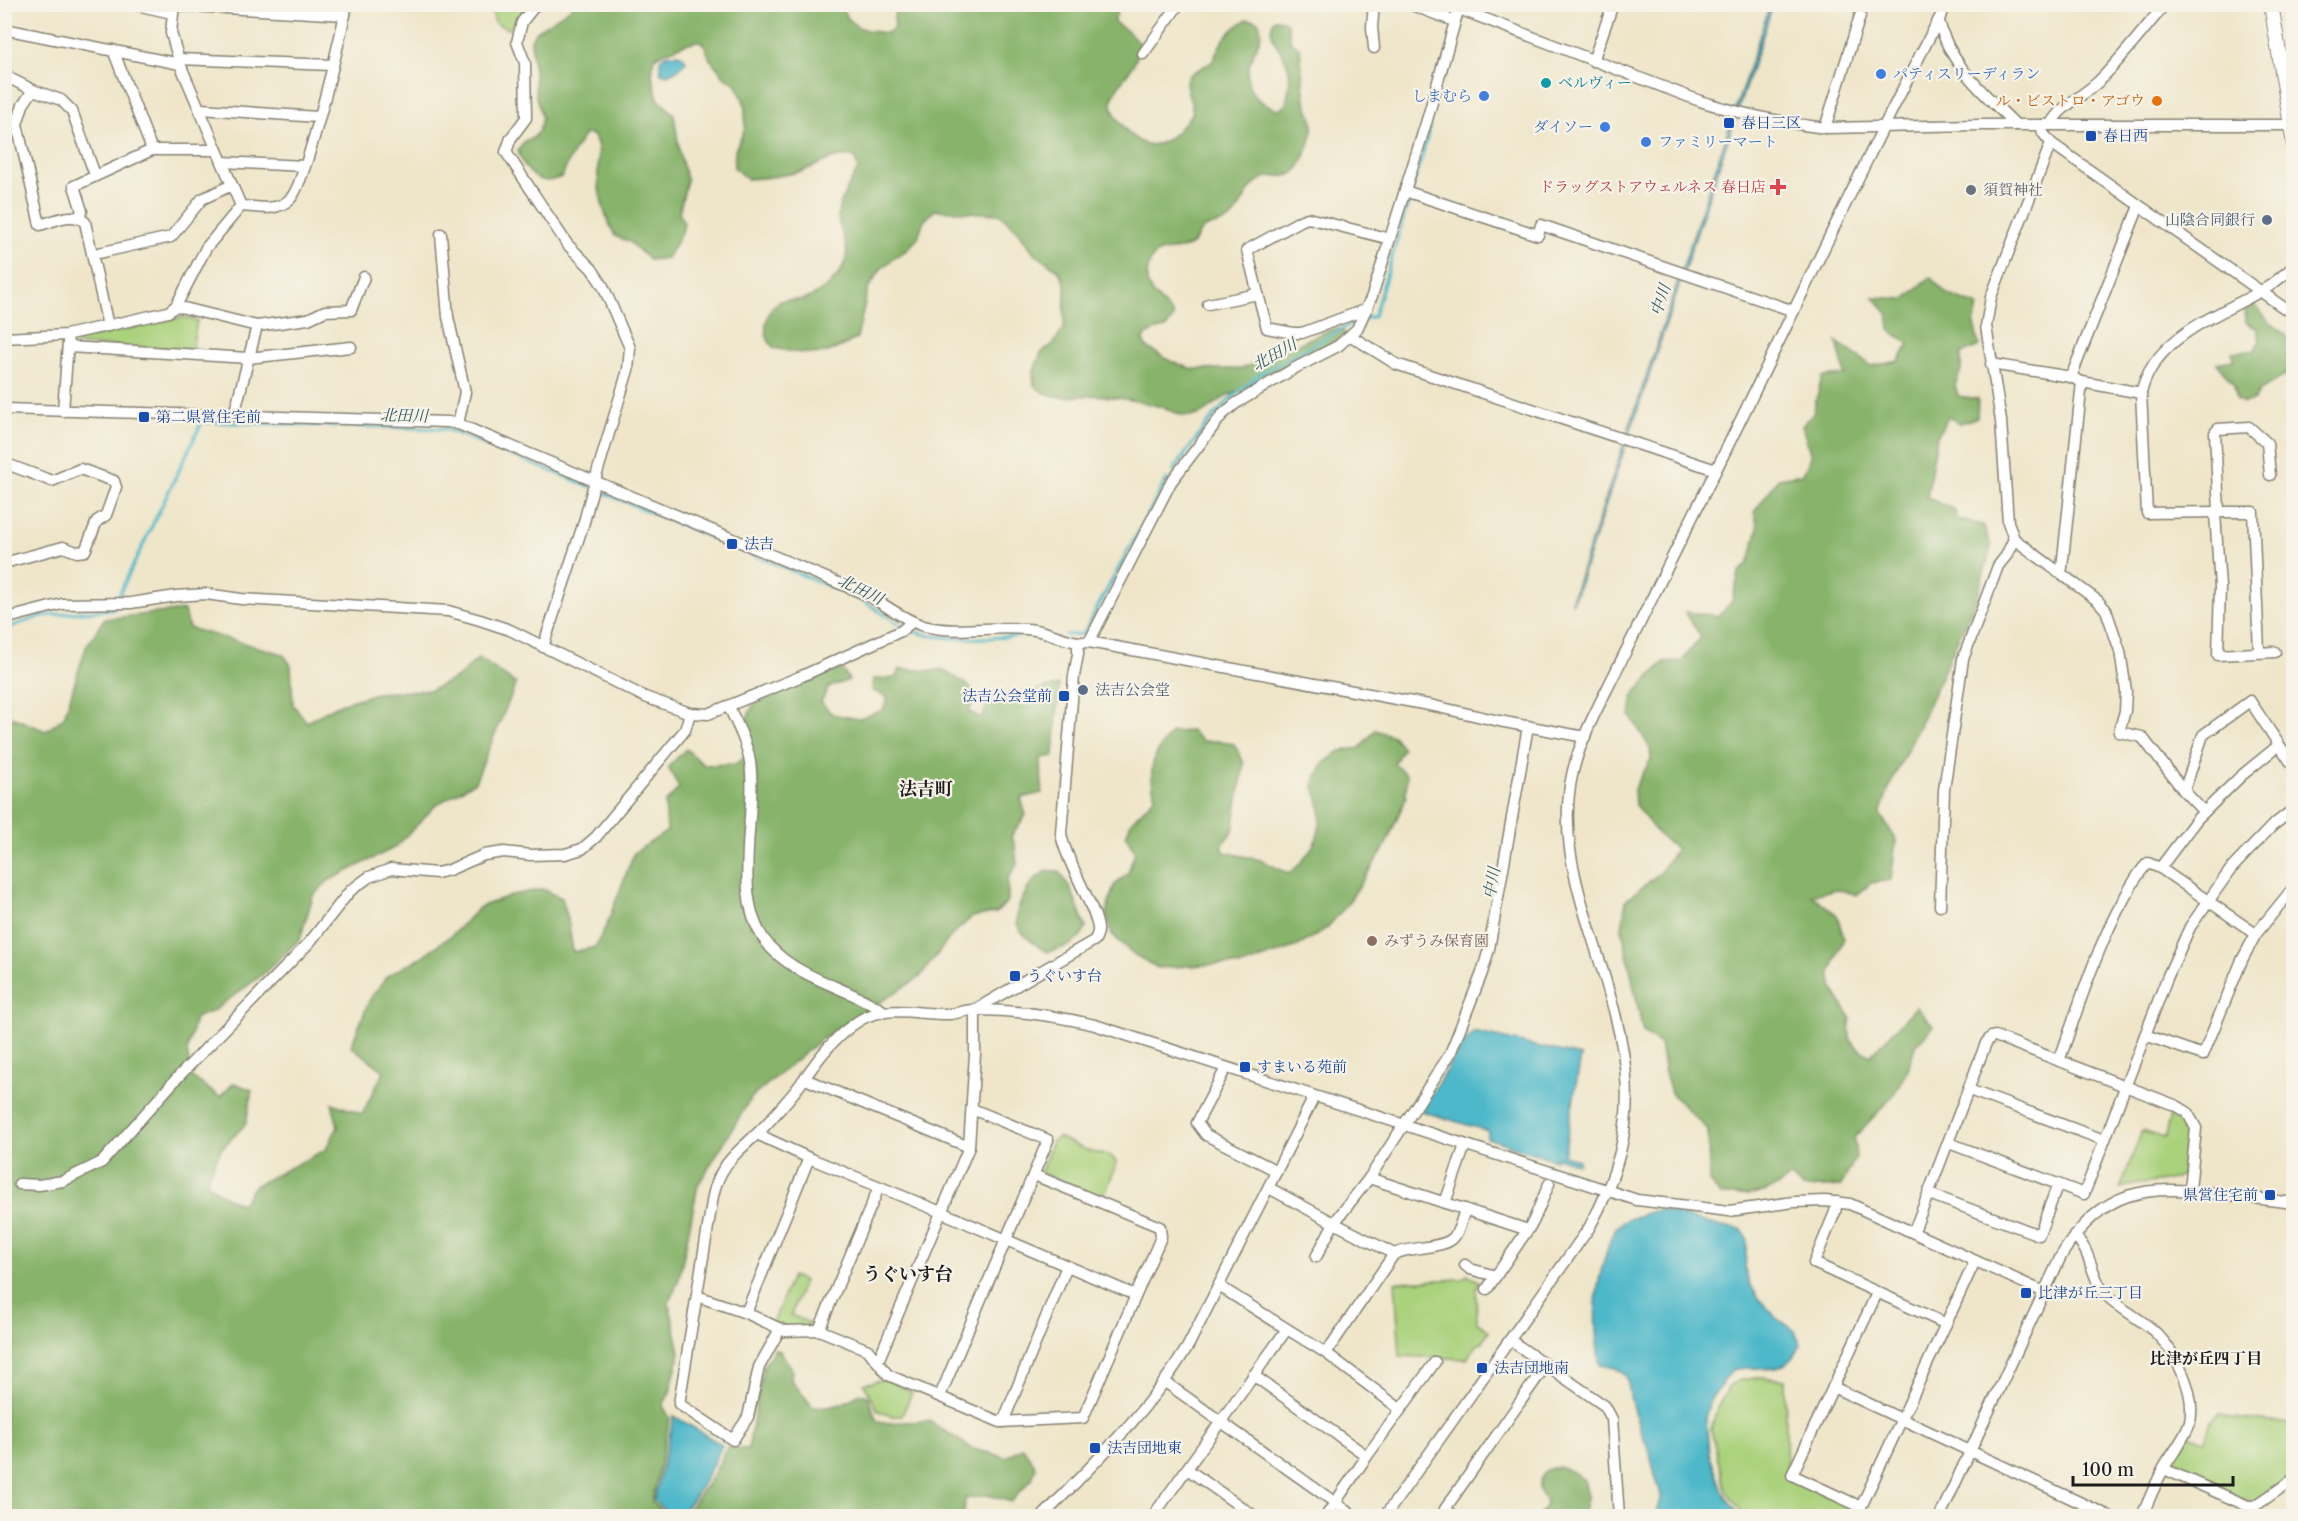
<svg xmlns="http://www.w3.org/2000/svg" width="2298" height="1521" viewBox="0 0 2298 1521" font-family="'Libre Caslon Text','Noto Serif JP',serif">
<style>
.green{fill:#aad17b;stroke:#63764c;stroke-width:1.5}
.forest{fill:#87b36b;stroke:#526844;stroke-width:1.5}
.water{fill:#4db8c9;stroke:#346a72;stroke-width:1.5}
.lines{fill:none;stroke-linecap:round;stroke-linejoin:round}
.stream{stroke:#4db8c9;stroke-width:3}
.minor-casing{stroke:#868173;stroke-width:13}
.major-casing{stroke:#868173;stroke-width:16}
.minor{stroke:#fff;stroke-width:10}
.major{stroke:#fff;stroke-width:14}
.shop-dot{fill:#3f7fe0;stroke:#f7f3e8;stroke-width:2}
.culture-dot{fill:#0f9aa8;stroke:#f7f3e8;stroke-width:2}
.food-dot{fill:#e8710a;stroke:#f7f3e8;stroke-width:2}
.transit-dot{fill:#1a4fb4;stroke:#f7f3e8;stroke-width:2}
.health-dot{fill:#e0444e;stroke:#f7f3e8;stroke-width:2}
.worship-dot{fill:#6b7280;stroke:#f7f3e8;stroke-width:2}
.service-dot{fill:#5c6f8a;stroke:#f7f3e8;stroke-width:2}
.education-dot{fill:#8d6e63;stroke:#f7f3e8;stroke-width:2}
.labels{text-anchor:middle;stroke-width:4.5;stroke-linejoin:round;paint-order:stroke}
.shop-label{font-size:15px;fill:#366cbe;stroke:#f7f3e8;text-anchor:start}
.culture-label{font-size:15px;fill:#0d838f;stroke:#f7f3e8;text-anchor:start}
.food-label{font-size:15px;fill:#c56008;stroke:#f7f3e8;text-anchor:end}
.transit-label{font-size:15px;fill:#164399;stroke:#f7f3e8;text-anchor:start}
.health-label{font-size:15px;fill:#be3a42;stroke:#f7f3e8;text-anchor:end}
.worship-label{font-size:15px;fill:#5b616d;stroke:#f7f3e8;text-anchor:start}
.service-label{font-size:15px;fill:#4e5e75;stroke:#f7f3e8;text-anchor:end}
.education-label{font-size:15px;fill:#785e54;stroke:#f7f3e8;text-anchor:start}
.water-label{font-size:16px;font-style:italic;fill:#305a61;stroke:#f7f3e8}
.neighbourhood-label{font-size:16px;font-weight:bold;fill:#1c1c1c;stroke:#f7f3e8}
.quarter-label{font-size:18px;font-weight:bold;fill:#1c1c1c;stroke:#f7f3e8}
</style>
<rect width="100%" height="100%" fill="#f7f3e8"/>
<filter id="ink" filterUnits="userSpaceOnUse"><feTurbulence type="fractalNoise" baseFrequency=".0167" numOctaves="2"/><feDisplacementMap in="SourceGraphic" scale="12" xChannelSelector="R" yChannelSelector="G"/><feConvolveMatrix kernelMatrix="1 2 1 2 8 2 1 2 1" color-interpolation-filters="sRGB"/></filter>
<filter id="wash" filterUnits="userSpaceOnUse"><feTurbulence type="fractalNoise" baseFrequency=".008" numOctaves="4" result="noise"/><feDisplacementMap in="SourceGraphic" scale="24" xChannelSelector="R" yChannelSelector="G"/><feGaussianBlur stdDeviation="1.35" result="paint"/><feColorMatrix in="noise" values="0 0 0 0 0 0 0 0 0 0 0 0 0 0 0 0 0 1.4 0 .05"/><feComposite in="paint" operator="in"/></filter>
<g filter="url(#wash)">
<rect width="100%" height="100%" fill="#efe6ca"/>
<g class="green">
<path d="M491,5V4L529,5L509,29L495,23Z"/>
<path d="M184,317L197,321L192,349L78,345L73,341Z"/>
<path d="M2171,1113L2179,1116L2185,1129L2182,1175C2163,1185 2140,1181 2120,1188L2142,1131L2164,1138Z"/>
<path d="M1058,1137L1088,1151L1111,1156L1117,1163L1105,1194H1094L1043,1174L1041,1171L1052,1141Z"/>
<path d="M1467,1275L1480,1282L1476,1289L1477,1322L1489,1331L1481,1343L1476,1345L1467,1359L1400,1356L1395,1282L1462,1279Z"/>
<path d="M792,1276L804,1281L791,1315L816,1326L786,1329L773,1323Z"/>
<path d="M1761,1377L1785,1380L1787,1477L1850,1507L1852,1512L1839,1516H1748L1741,1511L1725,1489L1711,1430L1716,1412L1728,1388L1737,1381Z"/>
<path d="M885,1379L912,1392L902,1416H892L878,1411L864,1384Z"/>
<path d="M2220,1413L2230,1418L2293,1424V1473L2256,1501H2248L2168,1466L2186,1435L2205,1440L2211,1421Z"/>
</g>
<g class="forest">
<path d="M573,5H841C849,28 864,31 887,33L895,27L894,16L898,5H1119L1114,22L1126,30L1140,43C1138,71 1111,86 1112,104C1113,115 1121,124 1128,132C1155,161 1175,135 1193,112C1186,76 1175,81 1212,62C1220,42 1229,29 1248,19L1258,21C1259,24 1261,27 1261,30C1262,39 1255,48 1252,57C1241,84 1252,103 1280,109L1286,104C1288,92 1292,79 1288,66C1284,51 1263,35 1275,19L1283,20L1287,24L1291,42L1300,48C1302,65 1302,82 1305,99C1307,107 1313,117 1313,125C1313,135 1307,151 1303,161C1292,183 1279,173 1264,178C1247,184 1243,207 1232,217C1224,225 1212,223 1203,229C1197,234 1197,242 1189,246C1169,255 1150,242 1147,276C1145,294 1167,303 1174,317L1166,328C1157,330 1147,331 1143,341L1146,347L1172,362L1193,369H1241L1327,331L1339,328L1344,332V335C1325,352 1298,359 1276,371C1268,375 1261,381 1252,386C1244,390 1235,392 1227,396C1214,402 1207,415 1192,416C1179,417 1173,411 1162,407C1143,402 1123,398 1103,396C1077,393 1054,405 1034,385L1033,373L1041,353L1053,344L1064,329L1065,283L1058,270L1035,254L1018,231L1000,214L935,210L923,222L918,238L907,250L895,257L881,269L868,289L857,338C825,358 810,356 774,348C772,345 768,341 767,337C763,325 769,305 781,301C790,298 800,302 808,298C820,293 833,283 840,272C856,246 838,236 838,215C839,199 852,182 858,168L855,158C834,152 822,165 802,171C784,176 766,178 747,179L734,168L735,150L745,129V105L737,85L724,76L710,59L705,46L700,41C692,40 662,53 654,58L652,75L658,99L674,114L680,155L687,180L679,213L684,223L682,232L667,258L649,260L630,242L615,236C605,218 599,198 598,177C597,162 602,149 593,135L586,134C578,141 566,166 562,177C558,178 552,181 548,181C532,181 522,164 518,151L524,141L533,138L539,131L542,118L536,96L531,40L535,32L571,8Z"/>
<path d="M1930,277L1947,294L1978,306L1974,324L1979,346L1961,354V370L1955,385L1958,396L1978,399L1977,418L1960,423L1948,417L1937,436L1927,498L1954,509L1958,520L1983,525L1991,546L1978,595L1917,730L1890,785L1880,814L1896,840L1891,880L1871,883L1857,895L1837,889L1812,895L1837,915L1844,938L1830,973L1833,989L1851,1019C1846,1041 1852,1045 1870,1056L1916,1007L1933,1026L1915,1046L1908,1069L1894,1095L1854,1138L1856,1157L1841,1186L1803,1188L1791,1177C1765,1196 1753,1196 1721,1195L1709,1182L1708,1130L1671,1093L1665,1073L1660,1044L1643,1032L1622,929L1626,900L1660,873L1676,849L1658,834L1635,805L1634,789L1651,759L1650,748L1630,715L1633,695L1664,662L1682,661L1701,637L1685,612L1719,616L1732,601L1739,573L1749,562L1758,528L1754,512L1779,478L1803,474L1811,456L1802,426L1813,414L1822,377L1845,375L1837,342L1872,366L1899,361L1909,344L1890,330L1888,314L1874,297L1905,299Z"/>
<path d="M2252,301L2267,320L2291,339L2293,338V370L2260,390L2254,400L2243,403L2237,399L2234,385L2217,363L2233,360L2232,352L2254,351L2260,340L2257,329L2246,322L2245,308Z"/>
<path d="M184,610L189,628L283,654L291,665L293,705L307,722L340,704L377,693L431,690L458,677L479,658L516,684L475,782L436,805L396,847L328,881L313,896L300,939L262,975L213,1011L195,1018L187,1052L192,1077L220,1097L234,1083L252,1090L246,1124L221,1149L206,1182L225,1197L242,1204L254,1186L325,1150L338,1127L332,1103L362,1114L384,1071L351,1046L370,999L387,976L418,959L453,934L480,907L512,895L543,889L562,898L568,919L573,952L595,947L607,924L634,853L667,831L665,803L679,788L668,767L686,749L704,765L735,764L753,751L746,720L753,705L824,674L842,669L849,680L829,687L821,702L832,714L859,719L883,710L888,698L872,690L873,679L896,678L900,669L933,671L941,669L968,685L975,695L969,712L982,718L989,702L1059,685L1054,756L1041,758L1042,793L1021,798L1026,815L1011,836L1015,845L1017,864L1008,879V901L996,913L972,917L951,936L920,977L820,1040L751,1098L698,1185L679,1279L669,1303L680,1352L670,1392L663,1406L670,1418L652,1502L668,1516H5L4,684L9,716L46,731L64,717L86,647L104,619Z"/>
<path d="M1375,730L1393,736L1403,748L1394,764L1407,775L1406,797L1385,847L1346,906L1327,928L1300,945L1242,966L1220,964L1158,968L1131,953L1112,934L1106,914L1114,886L1128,873L1135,851L1126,836L1131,822L1155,797C1148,767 1152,755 1172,732L1192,731L1202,741H1218L1234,744L1244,763L1233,831L1222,844L1224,852L1261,860L1289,874C1319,848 1329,821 1313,784L1323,764L1340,751L1360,748Z"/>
<path d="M1059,871L1072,891L1086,928C1077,945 1065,948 1047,952C1038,946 1023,937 1018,926C1012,911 1031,878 1045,872C1049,871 1055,871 1059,871Z"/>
<path d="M774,1349L780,1351L792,1369L791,1380L813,1407C831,1409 844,1404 860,1394L868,1396L877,1421L882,1423L929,1421L973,1449L1006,1457L1023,1447L1036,1467L1032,1479L1011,1502L988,1495L965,1499L964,1516H684L714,1474L727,1447L748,1449L763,1367Z"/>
<path d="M1558,1467L1573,1472L1584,1480L1588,1495L1583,1516H1539L1545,1506L1546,1501C1533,1488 1539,1469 1558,1467Z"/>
</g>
<g class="water">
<path d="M1770,5H1773L1573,603L1571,602Z"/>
<path d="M677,54L683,56L686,61C682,67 674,72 667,75L661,73L660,60L665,55Z"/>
<path d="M1474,1032L1581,1056L1564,1155L1579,1160L1578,1164L1557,1157L1555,1160L1487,1138L1488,1131L1421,1111L1458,1051Z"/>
<path d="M1657,1210H1662L1721,1227L1741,1229L1747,1238L1745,1271L1750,1284L1759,1299L1776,1317L1795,1331L1801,1345C1780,1383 1764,1362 1732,1370L1710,1400L1706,1415L1709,1453L1722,1491L1740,1516H1659L1657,1511C1666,1493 1657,1488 1654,1471C1650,1448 1639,1430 1633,1408C1629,1397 1630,1386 1626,1376L1616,1368L1600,1365C1593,1323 1593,1292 1607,1251C1609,1244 1611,1235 1615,1229C1624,1218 1644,1214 1657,1210Z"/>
<path d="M674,1416L722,1445C714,1462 691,1514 672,1516L654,1501Z"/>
</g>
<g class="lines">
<g class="stream">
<path d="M1444,78L1466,4"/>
<path d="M1412,190L1430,128"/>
<path d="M1364,319L1374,316L1410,197"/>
<path d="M1173,471L1208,423L1229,400L1260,374L1355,322"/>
<path d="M597,490L862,600L902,626"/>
<path d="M117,599L202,422L446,429L591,487"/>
<path d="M4,629L41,616L113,609L115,605"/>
<path d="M908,629C939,644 1003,637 1038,635"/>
<path d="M1066,635L1083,634L1167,479"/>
</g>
</g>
</g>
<g filter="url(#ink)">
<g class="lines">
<g class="minor-casing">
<g id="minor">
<path d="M132,4L172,13"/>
<path d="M174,4L171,33L180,64L241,206"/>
<path d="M536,4L522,22L517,42L525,63L526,118L511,138L506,152L567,244L592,269L603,286L630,348L628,370L595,480L584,522L543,647"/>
<path d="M1409,4L1454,21"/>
<path d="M1446,4L1700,101C1741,114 1782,123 1825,128L1980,125H2294"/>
<path d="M174,5L345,15"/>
<path d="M1939,21C1949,65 1985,94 2016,125"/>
<path d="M4,29L180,64"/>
<path d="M1374,48L1372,27L1374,4"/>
<path d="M113,50L152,150"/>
<path d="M1143,54L1179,4"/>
<path d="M178,59L332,65"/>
<path d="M1593,61L1613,4"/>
<path d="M4,72L11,79L33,90L23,105L17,124L40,225C55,221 72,211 85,222L108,326"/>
<path d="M33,90L61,100L72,111L95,175"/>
<path d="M201,109L318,117"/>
<path d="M2041,125L2043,133L2051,143L2294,315"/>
<path d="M2050,125C2060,106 2082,97 2098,82C2122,58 2143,31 2165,4"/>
<path d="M1825,128L1860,16"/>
<path d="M222,162L305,166"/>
<path d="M1405,191L1538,235L1541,225L1794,311"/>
<path d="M241,206C258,207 277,212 290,199C306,185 341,34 347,4"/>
<path d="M79,217L82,211L74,186L152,150H216"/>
<path d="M441,234L448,317L465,392L458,424"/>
<path d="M94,254L171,237L202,199L232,185"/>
<path d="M1258,294L1247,250L1302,220L1308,218L1390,239"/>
<path d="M1208,304L1258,294L1267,328L1293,333H1302L1367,309"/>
<path d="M176,306L257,326L308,319L325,311L351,310L364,277"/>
<path d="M1351,336L1396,364L1716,470"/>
<path d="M4,338L66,335L168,312L176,306L206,248L241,206"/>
<path d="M69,347L248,358L351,347"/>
<path d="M1991,364L2071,377L2139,206"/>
<path d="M2082,382L2141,393"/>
<path d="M4,409L448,422L458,424L867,595C884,604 906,621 924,626C960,635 999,624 1035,630C1054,633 1070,644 1089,642L1434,706L1499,721L1585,737"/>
<path d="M63,411L68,342"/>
<path d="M234,415L257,326"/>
<path d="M4,463L52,481L80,469L114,481L116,487L106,515L97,521L85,551L77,552L63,547L4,563"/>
<path d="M2219,512L2147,513L2141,393C2155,334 2222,315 2268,287C2277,281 2285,273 2294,267"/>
<path d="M2215,513L2220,587L2218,655L2275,652"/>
<path d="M2014,539L2098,601L2106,610L2120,651L2126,691L2125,711L2119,732L2142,737L2184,791L2203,735L2250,701L2294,767"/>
<path d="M2059,571L2062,568L2082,382L2071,377"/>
<path d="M4,619L62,604L131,603L176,596L206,594L241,599L448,611L480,620L510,630L645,697L690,713L708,714L802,676L901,631L912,622"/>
<path d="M1089,642L1171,482L1222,415L1235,404L1295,368L1338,346L1357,329L1372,296L1427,120L1460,4"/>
<path d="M2259,652L2253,512H2219L2215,433L2218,429L2249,427L2267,443L2270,475"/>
<path d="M729,707C737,724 747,743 750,762C758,818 728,903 771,948C801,980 850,988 885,1012"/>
<path d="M2184,791L2204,812"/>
<path d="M2160,868L2197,819L2241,776L2279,745"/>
<path d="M1940,906L1944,790L1963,659L1998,566L2006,556L2014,539L2008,522L2001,421L1986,326L1991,297L2051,143"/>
<path d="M976,1009L1095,940C1096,937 1098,934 1098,931C1100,914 1064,859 1061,833L1074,676L1078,654V643"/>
<path d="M2145,1035L2203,1055L2242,960L2256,934L2294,887"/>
<path d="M2059,1061C2079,1006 2096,948 2125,897C2132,885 2138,872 2148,863L2160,868L2256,934"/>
<path d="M1226,1068L1197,1123L1206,1135L1277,1171"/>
<path d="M805,1079L969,1147"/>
<path d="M1969,1090L2104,1140"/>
<path d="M759,1135L809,1158L941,1212L1135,1295"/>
<path d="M1949,1143L2084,1194L2167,978L2190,927L2231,869L2272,826L2294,809"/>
<path d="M1369,1178L1528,1230"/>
<path d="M19,1184L39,1185L63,1181L102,1162L178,1077L309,943L350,891L369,877L391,869L437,873L449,870L484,855L504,852L531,855L565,854L582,849L596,837L685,730L690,713"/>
<path d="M1269,1188L1334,1223L1370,1177L1450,1054L1482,973L1489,949L1528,726"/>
<path d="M1929,1194L2039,1235L2058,1184"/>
<path d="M1837,1202L1835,1212L1814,1263L1946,1324"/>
<path d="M1445,1203L1465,1145"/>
<path d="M1914,1231L1986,1043L1991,1037L1995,1036L2177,1106L2187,1112L2196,1128L2190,1190"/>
<path d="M2074,1236C2092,1250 2090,1277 2106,1295C2121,1310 2142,1319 2157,1334C2177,1355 2196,1392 2190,1422C2187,1435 2172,1454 2165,1466C2156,1482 2149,1500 2142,1516"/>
<path d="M1316,1257L1334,1223L1394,1254"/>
<path d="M1465,1265L1470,1269L1496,1276"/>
<path d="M1219,1286L1287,1329"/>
<path d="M1487,1289L1533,1222L1549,1184"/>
<path d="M697,1296L746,1313L785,1331L819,1330L868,1350L888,1375L1000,1422L1083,1418L1161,1237L1160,1227L1034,1175"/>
<path d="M746,1313L809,1158"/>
<path d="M780,1329L759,1367L748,1417L733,1440L679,1404L713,1196C721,1156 748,1147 772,1118C783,1105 795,1093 804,1079C820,1056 836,1035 860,1020C886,1004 921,1015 950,1014C959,1013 968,1009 977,1010C1016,1010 1057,1016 1095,1025L1637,1200L1729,1211L1794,1202L1825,1201L1850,1204L2044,1292"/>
<path d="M819,1330L879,1187"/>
<path d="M1510,1340L1605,1406L1612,1419L1619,1516"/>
<path d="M1326,1353L1394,1254C1411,1246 1445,1249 1454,1237C1460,1230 1462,1218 1465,1209"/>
<path d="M878,1361L969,1147L975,1054V1009"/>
<path d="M1253,1375L1367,1456"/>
<path d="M1165,1382L1354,1516"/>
<path d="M1833,1387L2109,1516"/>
<path d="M940,1396L1048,1140L972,1109"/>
<path d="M1003,1422L1067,1266"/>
<path d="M1187,1469L1254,1516"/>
<path d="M2164,1469L2248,1506H2255L2294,1479"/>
<path d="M1861,1507L1975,1261"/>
<path d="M1043,1516C1095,1462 1149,1411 1188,1346L1314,1097"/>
<path d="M1153,1516L1287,1329L1326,1353L1400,1409"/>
<path d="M1326,1516L1367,1456L1435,1362"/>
<path d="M1385,1516L1589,1228C1652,1115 1625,1042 1589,927C1573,876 1560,824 1573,771C1582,734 1602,700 1618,667C1646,611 1673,555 1701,500C1784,335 1860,167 1947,4"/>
<path d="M1455,1516L1445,1509L1546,1365"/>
<path d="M1857,1516L1861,1507L1792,1475L1877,1293"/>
<path d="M1940,1516L2061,1256C2102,1188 2147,1184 2220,1194C2244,1197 2269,1200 2294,1203"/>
</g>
</g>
<g class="major-casing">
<path id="major" d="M2271,4L2294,144"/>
</g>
<use href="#minor" class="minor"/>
<use href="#major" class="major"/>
</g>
</g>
<g class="shop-dot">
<circle cx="1881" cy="74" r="6"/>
<circle cx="1484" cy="96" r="6"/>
<circle cx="1605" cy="127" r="6"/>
<circle cx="1646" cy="142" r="6"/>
</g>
<circle class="culture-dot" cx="1546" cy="83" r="6"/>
<circle class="food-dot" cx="2157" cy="101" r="6"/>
<g class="transit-dot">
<rect x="1723" y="117" width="12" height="12" rx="3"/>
<rect x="2085" y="130" width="12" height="12" rx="3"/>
<rect x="138" y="411" width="12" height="12" rx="3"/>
<rect x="726" y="538" width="12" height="12" rx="3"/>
<rect x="1058" y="690" width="12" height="12" rx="3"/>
<rect x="1009" y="970" width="12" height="12" rx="3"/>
<rect x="1239" y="1061" width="12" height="12" rx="3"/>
<rect x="2264" y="1189" width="12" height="12" rx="3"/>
<rect x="2020" y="1287" width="12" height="12" rx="3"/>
<rect x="1476" y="1362" width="12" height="12" rx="3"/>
<rect x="1089" y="1442" width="12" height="12" rx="3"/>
</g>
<path class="health-dot" d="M1775 178h6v6h6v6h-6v6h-6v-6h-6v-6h6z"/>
<circle class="worship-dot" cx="1971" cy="190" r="6"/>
<g class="service-dot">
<circle cx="2267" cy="220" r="6"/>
<circle cx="1083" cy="690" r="6"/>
</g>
<circle class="education-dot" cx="1372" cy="941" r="6"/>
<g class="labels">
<g class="shop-label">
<text x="1893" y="79">パティスリーディラン</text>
<text x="1472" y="101" text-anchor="end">しまむら</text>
<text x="1593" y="132" text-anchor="end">ダイソー</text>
<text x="1658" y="147">ファミリーマート</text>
</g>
<g class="culture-label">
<text x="1558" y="88">ベルヴィー</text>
</g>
<g class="food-label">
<text x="2145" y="106">ル・ビストロ・アゴウ</text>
</g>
<g class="transit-label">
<text x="1741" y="128">春日三区</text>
<text x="2103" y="141">春日西</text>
<text x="156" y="422">第二県営住宅前</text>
<text x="744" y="549">法吉</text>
<text x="1052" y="701" text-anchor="end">法吉公会堂前</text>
<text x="1027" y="981">うぐいす台</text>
<text x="1257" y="1072">すまいる苑前</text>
<text x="2258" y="1200" text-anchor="end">県営住宅前</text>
<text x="2038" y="1298">比津が丘三丁目</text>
<text x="1494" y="1373">法吉団地南</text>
<text x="1107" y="1453">法吉団地東</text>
</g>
<g class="health-label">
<text x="1766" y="192">ドラッグストアウェルネス 春日店</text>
</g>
<g class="worship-label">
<text x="1983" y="195">須賀神社</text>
</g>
<g class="service-label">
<text x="2255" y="225">山陰合同銀行</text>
<text x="1095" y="695" text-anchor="start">法吉公会堂</text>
</g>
<g class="education-label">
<text x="1384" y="946">みずうみ保育園</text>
</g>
<g class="water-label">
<text transform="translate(1660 300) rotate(-72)" y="6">中川</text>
<text transform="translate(1274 354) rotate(-29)" y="6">北田川</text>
<text transform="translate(404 415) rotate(1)" y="6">北田川</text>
<text transform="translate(861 589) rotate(26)" y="6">北田川</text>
<text transform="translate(1491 883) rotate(-80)" y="6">中川</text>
</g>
<g class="neighbourhood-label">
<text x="2206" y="1364">比津が丘四丁目</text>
</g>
<g class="quarter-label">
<text x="926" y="795">法吉町</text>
<text x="908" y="1280">うぐいす台</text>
</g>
</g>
<rect width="2298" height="1521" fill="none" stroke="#f7f3e8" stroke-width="24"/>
<path d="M2073 1476v9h160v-9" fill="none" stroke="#1c1c1c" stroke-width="3"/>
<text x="2082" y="1476" font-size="18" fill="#1c1c1c" stroke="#f7f3e8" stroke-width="4.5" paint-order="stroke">100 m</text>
</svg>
